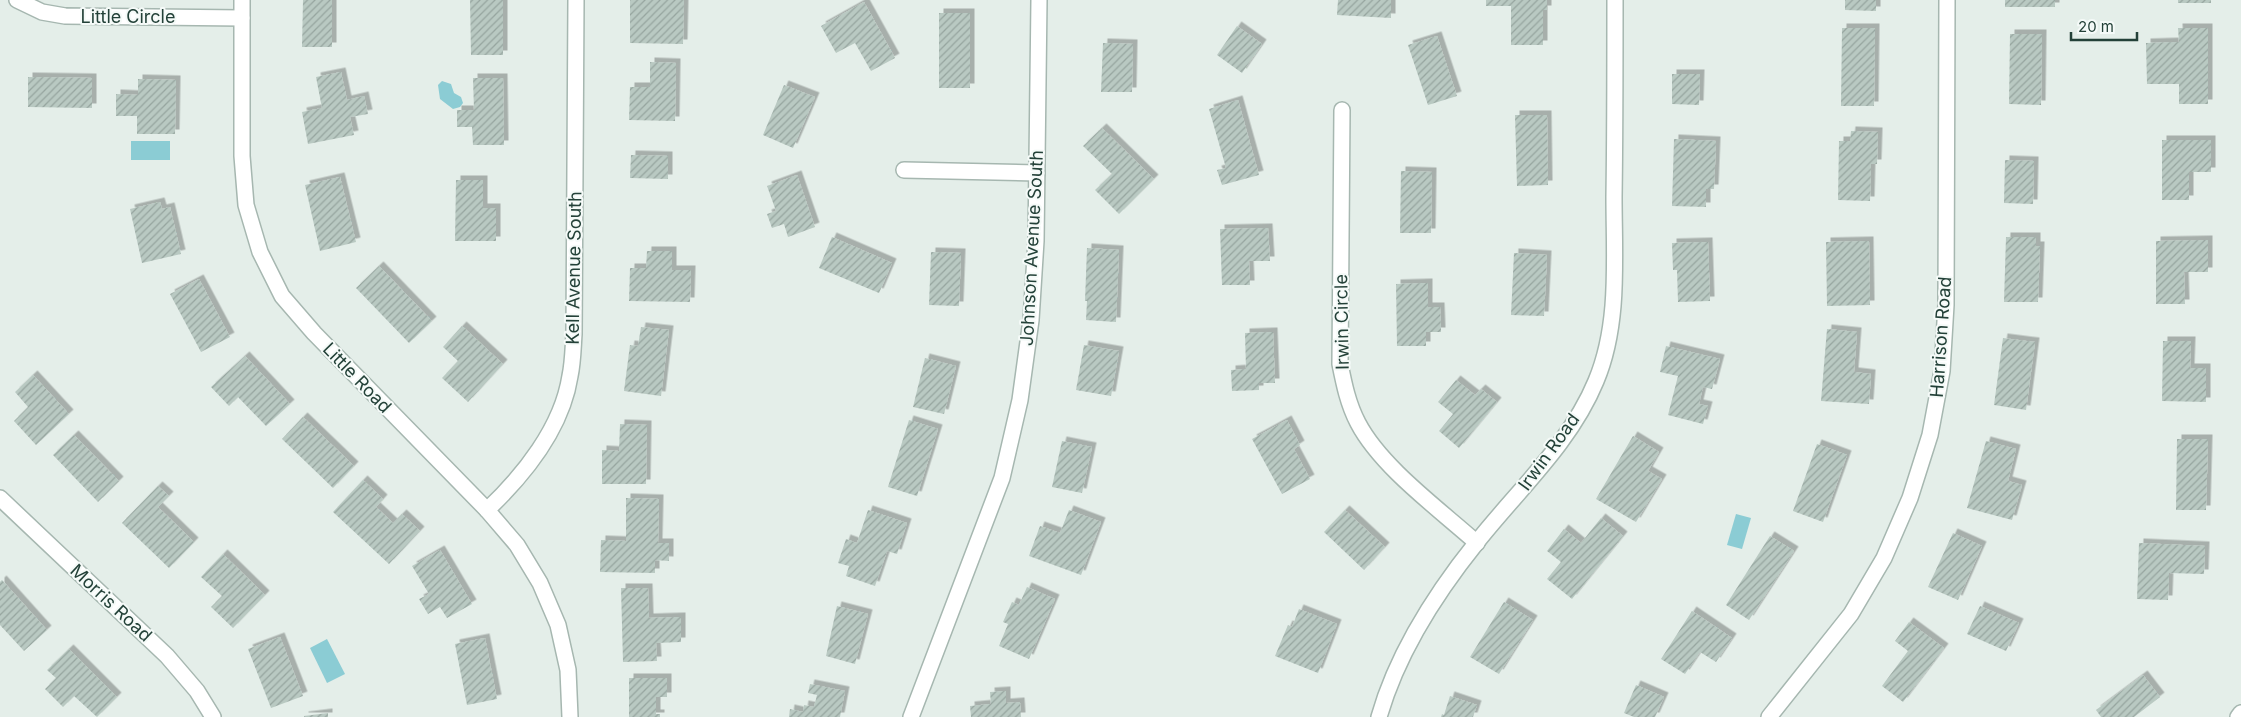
<svg xmlns="http://www.w3.org/2000/svg" width="2241" height="717" viewBox="0 0 2241 717" font-family="Inter,sans-serif">
<style>
.water{fill:#8bccd4}
.building{fill:url(#building-hatch);filter:url(#shadow)}
.lines{fill:none;stroke-linecap:round;stroke-linejoin:round}
.street-casing{stroke:#a6b7b0;stroke-width:18}
.street{stroke:#fff;stroke-width:15}
.labels{text-anchor:middle;stroke-width:4;stroke-linejoin:round;paint-order:stroke}
.street-label{font-size:18px;fill:#234138;stroke:#f5faf8}
</style>
<defs>
<pattern id="building-hatch" width="6" height="6" patternUnits="userSpaceOnUse" patternTransform="scale(1.25)"><rect width="6" height="6" fill="#b9c9c2"/><path d="M-1 1l2-2M0 6l6-6M5 7l2-2" fill="none" stroke="#96a59f"/></pattern>
<filter id="shadow"><feDropShadow dx="4.5" dy="-4.5" stdDeviation="0" flood-color="#0004"/></filter>
</defs>
<rect width="100%" height="100%" fill="#e4eee9"/>
<g class="water">
<path d="M442,81L451,84L454,93L461,97L463,103L460,107L453,109L440,99L438,85Z"/>
<rect x="131" y="141" width="39" height="19"/>
<path d="M1736,514L1751,518L1742,549L1727,545Z"/>
<path d="M327,639L345,674L327,683L310,648Z"/>
</g>
<g class="building">
<path d="M303,0H332V47H302Z"/>
<path d="M470,0H503V55H471Z"/>
<path d="M630,0H684L683,44L630,43Z"/>
<path d="M1338,0H1391V18L1337,15Z"/>
<path d="M1486,0H1547V10H1543V45H1511V6H1486Z"/>
<path d="M1845,0H1876V11L1845,10Z"/>
<rect x="2005" y="0" width="50" height="7"/>
<rect x="2178" y="0" width="33" height="3"/>
<path d="M864,2L895,58L871,71L855,43L836,53L821,26Z"/>
<rect x="939" y="13" width="31" height="75"/>
<path d="M1237,26L1262,44L1242,73L1217,55Z"/>
<path d="M1842,28H1875L1874,106H1841Z"/>
<path d="M2178,28H2208V104H2179V84H2147L2146,43L2179,42Z"/>
<path d="M2010,34H2042L2041,105L2009,104Z"/>
<path d="M1437,36L1457,96L1428,105L1408,45Z"/>
<path d="M1103,43L1133,44L1132,92H1101Z"/>
<path d="M650,62L676,63L675,121L629,120L630,87H650Z"/>
<path d="M341,72L347,100L364,96L368,114L350,117L354,135L308,144L302,112L322,108L316,77Z"/>
<path d="M1672,74H1700L1699,105L1672,104Z"/>
<path d="M28,77L92,78V108L28,107Z"/>
<path d="M473,78H503L504,145H473L472,127H457V110H474Z"/>
<path d="M138,79L176,80L175,134H137V116H116V94L138,95Z"/>
<path d="M784,85L815,97L793,148L763,135Z"/>
<path d="M1238,100L1259,175L1222,185L1217,170L1226,168L1209,109Z"/>
<path d="M1515,115H1547L1548,185L1517,186Z"/>
<path d="M1102,128L1154,179L1119,214L1095,190L1112,174L1083,146Z"/>
<path d="M1851,131L1878,132L1877,164H1871L1870,201L1838,200L1839,141H1850Z"/>
<path d="M1674,139L1716,141L1714,189H1706V207L1672,206Z"/>
<path d="M2162,140H2211V172H2189V200H2162Z"/>
<path d="M631,155L668,156V179L630,178Z"/>
<path d="M2005,160L2034,161L2033,204L2004,203Z"/>
<path d="M1401,171L1432,172L1431,233H1400Z"/>
<path d="M797,175L815,227L788,237L784,224L772,228L767,214L776,211L767,186Z"/>
<path d="M340,177L356,242L320,251L305,185Z"/>
<path d="M456,180H483V208H496V241H455Z"/>
<path d="M160,202L162,209L170,207L181,254L142,263L130,209Z"/>
<path d="M1268,228L1270,261H1249L1250,285H1222L1220,229Z"/>
<path d="M832,237L892,263L879,293L819,268Z"/>
<path d="M2006,237H2036V246H2040L2038,302H2004Z"/>
<path d="M2208,240V272H2184L2185,304H2156V241Z"/>
<path d="M1869,241L1870,305L1827,306L1826,242Z"/>
<path d="M1708,242L1710,301L1678,302L1677,270H1673L1672,243Z"/>
<path d="M1087,248L1119,250L1116,322L1086,320L1087,301H1085Z"/>
<path d="M647,251H672V270H691L690,302L629,301L630,268H646Z"/>
<path d="M931,252L961,253L959,306L929,305Z"/>
<path d="M1514,253L1547,255L1544,316L1511,315Z"/>
<path d="M379,266L432,321L409,343L356,288Z"/>
<path d="M199,279L230,337L201,352L170,294Z"/>
<path d="M1428,283V307H1440L1441,332H1426V346H1397L1396,284Z"/>
<path d="M462,326L503,364L468,402L442,378L458,361L443,347Z"/>
<path d="M641,327L669,330L661,396L624,391L630,345L638,346Z"/>
<path d="M1827,329L1857,332L1854,372L1871,374L1869,404L1821,401Z"/>
<path d="M1273,332L1275,383H1259V390L1232,391L1231,370L1246,369L1245,333Z"/>
<path d="M2003,338L2035,342L2026,410L1994,405Z"/>
<path d="M2163,341H2191L2190,368H2206V402L2162,401Z"/>
<path d="M1084,345L1119,351L1111,396L1076,390Z"/>
<path d="M1666,346L1720,359L1712,389L1703,387L1699,404L1708,406L1703,424L1668,415L1678,376L1660,372Z"/>
<path d="M245,356L290,404L266,426L238,397L229,406L211,387Z"/>
<path d="M925,358L956,366L944,414L913,407Z"/>
<path d="M33,375L69,414L36,445L14,421L28,407L15,392Z"/>
<path d="M1456,380L1475,395L1481,389L1497,402L1459,448L1439,431L1453,414L1438,402Z"/>
<path d="M303,417L354,466L333,488L282,439Z"/>
<path d="M909,420L938,429L917,496L888,487Z"/>
<path d="M1287,420L1300,445L1294,449L1310,479L1282,494L1252,439Z"/>
<path d="M620,424L647,425L646,484H602V450L619,451Z"/>
<path d="M74,435L119,481L98,502L53,455Z"/>
<path d="M1633,436L1659,452L1648,471L1662,479L1636,522L1596,499Z"/>
<path d="M2177,439H2208L2206,510H2176Z"/>
<path d="M1062,441L1092,447L1082,493L1052,487Z"/>
<path d="M1986,441L2016,449L2008,481L2022,485L2012,520L1967,508Z"/>
<path d="M1817,444L1847,455L1823,522L1793,511Z"/>
<path d="M363,480L383,499L376,507L393,523L402,514L420,531L389,564L333,512Z"/>
<path d="M158,486L169,496L158,507L194,542L169,568L122,523Z"/>
<path d="M626,498L659,499L658,543H669V561L655,560V573L600,572L601,540L626,541Z"/>
<path d="M868,510L907,523L897,554L887,551L875,586L846,576L849,566L838,563L846,539L857,543Z"/>
<path d="M1069,510L1101,522L1081,575L1029,556L1040,526L1060,533Z"/>
<path d="M1345,510L1385,547L1364,570L1324,532Z"/>
<path d="M1601,518L1623,536L1572,599L1547,579L1561,562L1547,551L1564,529L1581,543Z"/>
<path d="M1953,533L1982,546L1958,600L1928,587Z"/>
<path d="M1770,536L1794,551L1749,620L1726,605Z"/>
<path d="M2139,543L2205,546L2204,574L2169,573L2168,600L2137,599Z"/>
<path d="M440,550L472,604L447,618L440,607L428,614L419,599L429,594L412,566Z"/>
<path d="M223,554L265,595L233,628L211,607L222,596L201,577Z"/>
<path d="M2,580L47,630L24,651L0,625V582Z"/>
<path d="M1027,587L1055,599L1029,659L999,646L1008,624L1003,622L1012,602L1019,605Z"/>
<path d="M621,588H648L649,618L681,617V642L656,643L657,661L623,662Z"/>
<path d="M1504,602L1533,620L1499,674L1470,657Z"/>
<path d="M837,606L868,614L855,664L826,656Z"/>
<path d="M1980,606L2019,623L2006,651L1967,634Z"/>
<path d="M1299,609L1337,624L1318,673L1275,656L1288,625L1292,627Z"/>
<path d="M1692,611L1732,638L1716,662L1700,652L1685,674L1661,659Z"/>
<path d="M1909,622L1944,648L1903,702L1882,686L1908,651L1895,641Z"/>
<path d="M280,637L303,696L271,708L248,649Z"/>
<path d="M485,638L497,699L467,705L455,644Z"/>
<path d="M69,649L117,697L97,717L74,696L63,707L45,689L56,678L47,670Z"/>
<path d="M2143,675L2160,697L2134,717H2101L2096,710Z"/>
<path d="M629,678H667V697H656V714H660V717H629Z"/>
<path d="M810,684L845,691L840,717H789L790,709L803,712L804,705L814,707L817,695L808,693Z"/>
<path d="M1636,685L1664,697L1655,717H1634L1624,713Z"/>
<path d="M1006,691V703L1020,702L1021,717H971L970,706L991,704L990,692Z"/>
<path d="M1450,696L1477,705L1473,717H1441L1442,714L1444,715Z"/>
<path d="M328,713V717H304V716Z"/>
</g>
<g class="lines">
<g class="street-casing">
<g id="street">
<path d="M17,0L42,12L65,16L242,18"/>
<path d="M242,0V156L246,205L260,252L282,296L314,333L487,510L517,545L540,583L558,625L568,670L570,717"/>
<path d="M1342,110L1340,364C1344,384 1348,404 1358,423C1381,467 1439,509 1477,543"/>
<path d="M904,170L1037,173"/>
<path d="M0,498L167,656L197,691L213,717"/>
<path d="M487,510C523,476 562,428 570,376C573,362 573,348 574,334L576,0"/>
<path d="M911,717L1002,478L1020,400L1031,320L1036,241L1039,0"/>
<path d="M1379,717C1397,654 1436,593 1477,542C1518,490 1570,444 1596,381C1620,324 1614,258 1614,197C1615,132 1615,66 1615,0"/>
<path d="M1769,717L1851,614L1884,558L1910,498L1930,435L1942,371L1946,305L1947,0"/>
<path d="M2238,717L2241,713"/>
</g>
</g>
<use href="#street" class="street"/>
</g>
<g class="labels">
<g class="street-label">
<text x="128" y="23">Little Circle</text>
<text transform="translate(1032 248) rotate(-87)" y="6">Johnson Avenue South</text>
<text transform="translate(574 268) rotate(-89)" y="6">Kell Avenue South</text>
<text transform="translate(1342 322) rotate(-91)" y="6">Irwin Circle</text>
<text transform="translate(1941 337) rotate(-86)" y="6">Harrison Road</text>
<text transform="translate(357 378) rotate(46)" y="6">Little Road</text>
<text transform="translate(1549 452) rotate(-54)" y="6">Irwin Road</text>
<text transform="translate(111 603) rotate(43)" y="6">Morris Road</text>
</g>
</g>
<path d="M2071 32v8h66v-8" fill="none" stroke="#234138" stroke-width="2.5"/>
<text x="2078" y="32" font-size="15" fill="#234138" stroke="#f5faf8" stroke-width="4" paint-order="stroke">20 m</text>
</svg>
